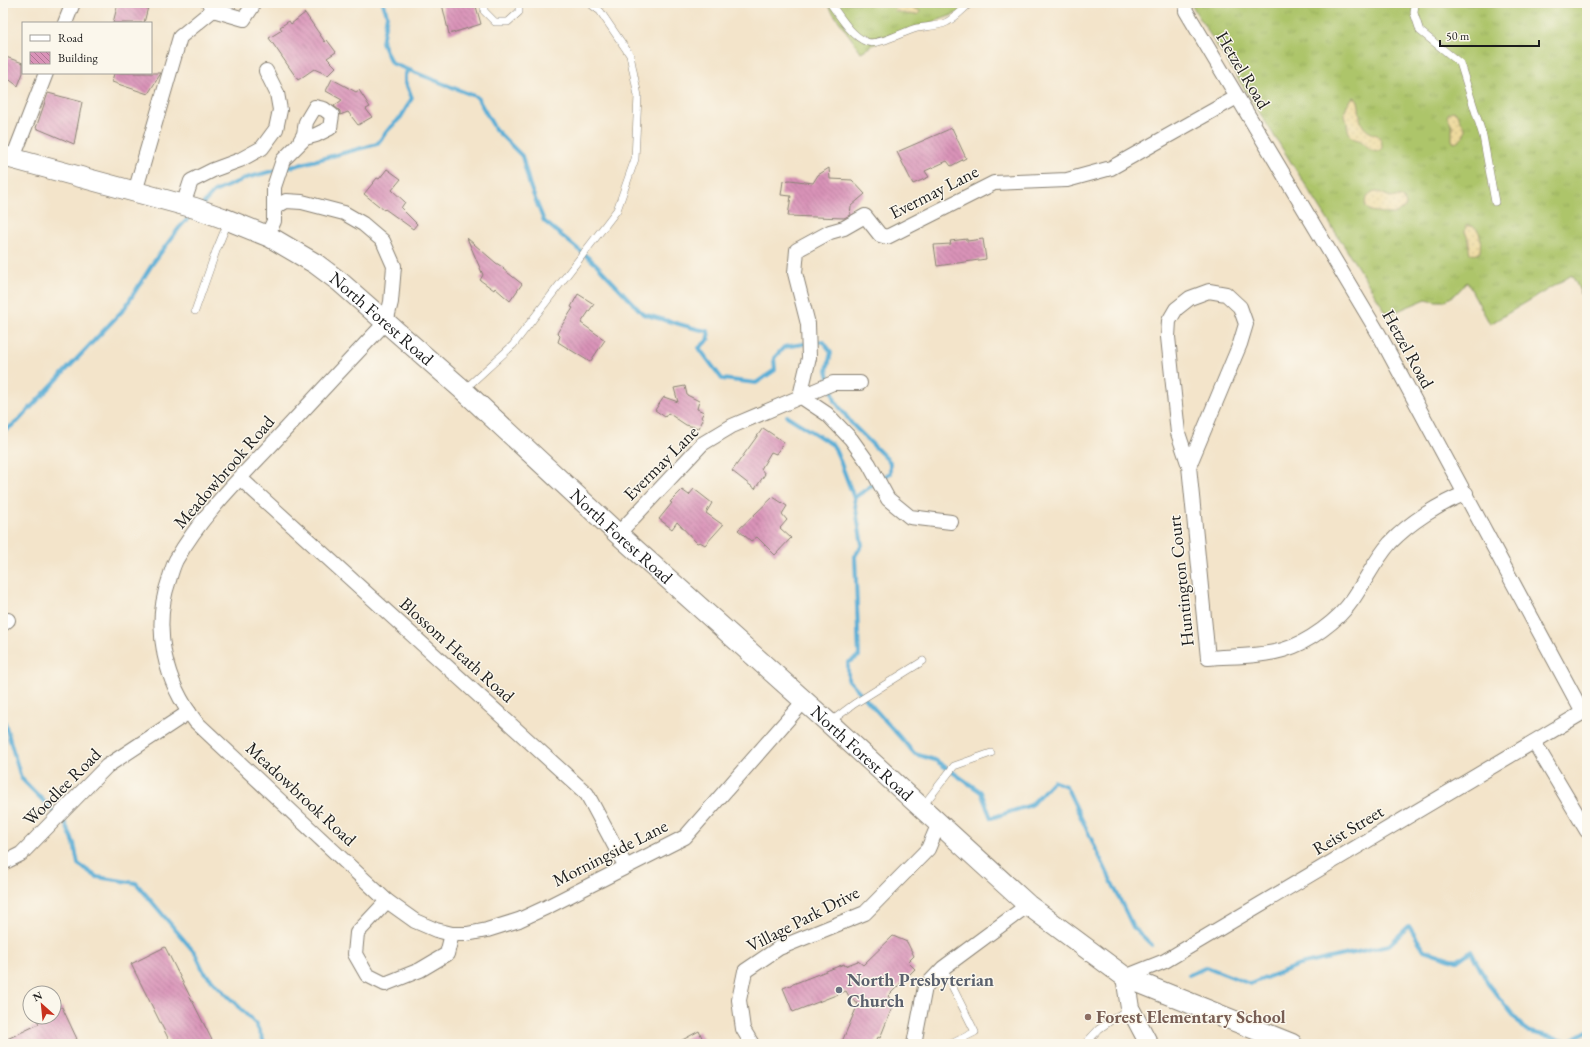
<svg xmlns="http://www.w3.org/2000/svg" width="1590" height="1047" viewBox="0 0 1590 1047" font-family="'EB Garamond',serif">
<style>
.grass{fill:url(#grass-tufts);stroke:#647043}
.sand{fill:url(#sand-dots);stroke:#857b5d}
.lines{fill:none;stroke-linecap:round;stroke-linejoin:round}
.stream{stroke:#5baed6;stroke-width:4}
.building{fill:url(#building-back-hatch)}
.service-casing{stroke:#888073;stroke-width:8}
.minor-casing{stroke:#888073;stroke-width:16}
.tertiary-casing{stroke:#888073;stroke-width:20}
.secondary-casing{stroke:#888073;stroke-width:22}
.service{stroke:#fff;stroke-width:7}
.minor{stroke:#fff;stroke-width:14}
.tertiary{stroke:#fff;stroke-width:18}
.secondary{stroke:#fff;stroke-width:20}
.worship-dot{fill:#6b7280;stroke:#fbf7ec;stroke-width:1.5}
.education-dot{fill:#8d6e63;stroke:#fbf7ec;stroke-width:1.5}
.labels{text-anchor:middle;stroke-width:3;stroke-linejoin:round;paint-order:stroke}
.street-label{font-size:18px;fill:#1c1c1c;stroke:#fbf7ec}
.worship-label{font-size:18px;font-weight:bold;fill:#5b616d;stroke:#fbf7ec;text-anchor:start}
.education-label{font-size:18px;font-weight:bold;fill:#785e54;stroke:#fbf7ec;text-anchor:start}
</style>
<defs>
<pattern id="grass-tufts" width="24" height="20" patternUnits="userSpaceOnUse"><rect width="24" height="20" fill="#adc56a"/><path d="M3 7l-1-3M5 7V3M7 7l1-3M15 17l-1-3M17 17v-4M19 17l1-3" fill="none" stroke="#94a95b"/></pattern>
<pattern id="sand-dots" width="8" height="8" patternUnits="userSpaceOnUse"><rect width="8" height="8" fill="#eeda9e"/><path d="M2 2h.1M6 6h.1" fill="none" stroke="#ccba88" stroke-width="1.8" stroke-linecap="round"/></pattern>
<pattern id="building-back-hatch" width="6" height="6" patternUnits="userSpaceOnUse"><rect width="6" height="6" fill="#d993b8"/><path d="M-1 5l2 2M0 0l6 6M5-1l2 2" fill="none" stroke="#af7795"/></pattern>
</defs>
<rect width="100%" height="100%" fill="#fbf7ec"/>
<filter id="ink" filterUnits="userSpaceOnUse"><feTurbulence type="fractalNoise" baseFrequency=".025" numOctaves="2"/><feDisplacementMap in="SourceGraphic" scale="8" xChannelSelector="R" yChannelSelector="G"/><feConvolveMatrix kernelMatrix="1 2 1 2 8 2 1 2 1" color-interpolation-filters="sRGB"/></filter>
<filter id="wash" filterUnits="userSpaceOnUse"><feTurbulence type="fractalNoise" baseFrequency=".012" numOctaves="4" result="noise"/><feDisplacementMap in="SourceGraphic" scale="16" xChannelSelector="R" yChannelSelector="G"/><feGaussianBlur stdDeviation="0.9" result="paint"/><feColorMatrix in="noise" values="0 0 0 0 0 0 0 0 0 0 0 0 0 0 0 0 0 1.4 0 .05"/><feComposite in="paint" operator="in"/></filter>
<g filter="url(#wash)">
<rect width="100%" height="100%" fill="#f3e4ca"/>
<g class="grass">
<path d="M826,3H981L961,12L880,41L861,52Z"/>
<path d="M1190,3H1587V306L1572,275L1490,324L1467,282L1455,295L1444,301H1435L1426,299L1388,315Z"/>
</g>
<g class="sand">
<path d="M904,4L918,10L920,11L919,14C912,16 902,13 895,11L894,9L898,5Z"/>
<path d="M1353,97L1356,98L1358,101C1360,108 1359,121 1363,126C1371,138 1382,129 1382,148C1374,157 1368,146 1361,141C1358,139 1353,140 1350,135C1347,130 1348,121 1344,114L1347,105Z"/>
<path d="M1452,111L1456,112L1465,128C1465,135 1461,142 1454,143L1452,140V125L1447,116L1449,113Z"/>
<path d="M1374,192H1379L1392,198C1400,195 1405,197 1406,206L1396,214H1390L1370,211L1366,207L1365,202L1368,196Z"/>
<path d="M1466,226C1482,224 1481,240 1480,252C1477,255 1474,255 1470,253L1469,249V241L1465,232Z"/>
</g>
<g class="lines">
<g class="stream">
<path d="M383,3L387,15L382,42L391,63L477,97L495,129L522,156L530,186L544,221L596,264L643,314L697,329L708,331L709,339L699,348L722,379L756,383L775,370L774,358L784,347L823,341L831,352L827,370L835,401L852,424L890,462V473L854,498L862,545L855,556L859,656L848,663V679L915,754L935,760L981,792L991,818L1031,805L1053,781L1066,786L1133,927L1152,945"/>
<path d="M283,169L377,144L388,130L401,117L412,98L405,81V74L410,70"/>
<path d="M203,204L214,192L246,178L277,170"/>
<path d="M787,416L833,445L839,458L854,498"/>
<path d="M3,432L17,422L124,309L153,263L179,228L193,213"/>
<path d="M3,716L21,778L65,823L74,843L78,864L97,877L136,883L195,953L204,972L256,1024L265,1044"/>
<path d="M1189,975L1207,967L1250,984L1299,965L1389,945L1409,926L1424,950L1457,961L1471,951L1488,984L1526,1031L1569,1041L1587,1031"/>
</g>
</g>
<g id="blocks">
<g class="building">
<path d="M118,3H149L144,23H113Z"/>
<path d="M454,3H475L481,24L449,34L442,4Z"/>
<path d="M305,13L325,42L327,40L336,52L327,58L336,67L328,75L314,69L298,80L269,38L282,30L280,27L289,21L291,24Z"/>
<path d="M3,56L23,63V73L18,86L3,75Z"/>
<path d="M114,73H161L148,94L112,82Z"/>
<path d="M332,79L356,92L359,90L370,107L366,109L372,117L358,125L348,112L340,115V111L334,106L342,100L326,91Z"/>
<path d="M48,93L82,102L74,144L36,128Z"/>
<path d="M952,128L966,158L951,166L947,161L925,171L929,177L913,184L897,152Z"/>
<path d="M829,168L830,179L852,180L865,194L851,206L850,215L844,218L788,216L791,196L781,195L783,181L790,180L813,183L818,175Z"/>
<path d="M387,169L401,179L392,190L405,202L401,208L417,224L413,229L385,209L384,210L364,194L377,178L379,179Z"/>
<path d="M467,238L496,263L504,268L503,269L522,284L510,301L495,288L494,290L480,280L483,275Z"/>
<path d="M967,239V241L983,239L986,259L937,266L934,245L951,244L950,241Z"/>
<path d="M578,294L594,304L581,323L605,340L590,362L558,342L560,336L557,333L573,308L571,307Z"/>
<path d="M685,386L687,395L699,401L697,409L704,412L701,417L703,420L699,428L686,425L668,413L665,417L655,410L664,397L678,402L674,388Z"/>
<path d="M763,428L784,442L776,454L771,452L761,469L765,474L755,489L732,471Z"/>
<path d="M694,489L712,503L706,513L723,525L705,545L700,542L697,543L677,522L672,529L659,519L672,503L670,502L682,490L689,495Z"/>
<path d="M773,497L787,506L782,514L787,520L780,528L791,538L775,555L757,537L751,541L738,530Z"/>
<path d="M893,936L907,942L914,956L908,962L915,969L888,996L894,1003L880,1038L878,1037L875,1044H841L858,1004L850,998L846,991L793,1012L783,988L844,964L845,966L858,961L863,965Z"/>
<path d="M165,947L214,1044H171L131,964Z"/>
<path d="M62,1007L77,1039L67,1044H3V1041L39,1024L36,1017H54V1011Z"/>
<path d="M699,1031L705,1044H675Z"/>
</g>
</g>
</g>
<g filter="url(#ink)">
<use href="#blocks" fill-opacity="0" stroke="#888073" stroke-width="1"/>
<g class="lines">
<g class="service-casing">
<g id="service">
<path d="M484,3V11L495,22H508L519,12V3"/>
<path d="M830,3C840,16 851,36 867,42C879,46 904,31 917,28C927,26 937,27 947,22C956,17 963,10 970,3"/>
<path d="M1415,3L1414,13L1420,31L1460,63L1483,136L1495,202"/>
<path d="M195,311L216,251L228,222"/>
<path d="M465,389L513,345L617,210L635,159L638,96L630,55L600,11L589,3"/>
<path d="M830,722L854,704L923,661"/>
<path d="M922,807L954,766L991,753"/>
<path d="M943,968L975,1032L951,1044"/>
<path d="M1085,1044L1099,1029L1129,1008"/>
</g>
</g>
<g class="minor-casing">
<g id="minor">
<path d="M209,3L213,10L244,19L252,7L250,3"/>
<path d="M1186,11L1380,336L1583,713"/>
<path d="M65,23L73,3"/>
<path d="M13,158L46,73"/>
<path d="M135,192L180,37L213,10"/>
<path d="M183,205L191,181L213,170L240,160L262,148L276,129L280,110L277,93L266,71"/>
<path d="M274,208V187L283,160L305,138L316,135L330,128L332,115L324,109L315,107L306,122L304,134L298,145"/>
<path d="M267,236L274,221V208L286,201L302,202L344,213L363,224L383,241L394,266L391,302L386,322C348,362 310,403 273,443C238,480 201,516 176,560C173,566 171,573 169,580C152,629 165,682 196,722L387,901L415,921L436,930L452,934H467L487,930L519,920L547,907L685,837L804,701"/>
<path d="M1189,466L1240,344L1246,324L1240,307L1226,294L1209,291L1190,298L1176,309L1169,321L1168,337L1178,433L1189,466L1208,658C1232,656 1259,657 1283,650C1308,643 1339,620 1353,599C1366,580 1375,560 1390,543C1410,522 1439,504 1466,493"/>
<path d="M240,478L587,794L626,867"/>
<path d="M951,522L910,517L888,499L869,464L851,439L827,414L800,396L809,358L808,324L795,273L797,250L830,232L844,228L865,216L880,235L887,237L994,183L1067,180L1111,168L1237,97"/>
<path d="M618,534L702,444L732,426L833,383H860"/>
<path d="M3,624L8,620"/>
<path d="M1534,742L1587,831"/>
<path d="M3,863L21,854L107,766L189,712"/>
<path d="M387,901L357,933L355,954L367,975L385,984L420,970L447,954L452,934"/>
<path d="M1125,977L1165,961L1587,710"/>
<path d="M752,1044L743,1029L739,1000L745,971L779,948L865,913L928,849L939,823"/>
<path d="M914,1044L925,987L943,968L1028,905"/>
</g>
</g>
<g class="tertiary-casing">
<path id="tertiary" d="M1125,977L1130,1008L1149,1044"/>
</g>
<g class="secondary-casing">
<g id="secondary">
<path id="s1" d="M3,156L195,208L223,218L270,237L316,264L340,282L463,390L618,534L829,723L1028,905L1125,977L1292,1044"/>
</g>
</g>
<use href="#service" class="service"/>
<use href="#minor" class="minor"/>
<use href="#tertiary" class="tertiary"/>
<use href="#secondary" class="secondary"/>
</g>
</g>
<circle class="worship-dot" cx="839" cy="990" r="4"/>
<circle class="education-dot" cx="1088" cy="1017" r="4"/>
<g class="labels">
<g class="street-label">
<text transform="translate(1243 70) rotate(59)" y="6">Hetzel Road</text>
<text transform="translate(934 192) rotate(-27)" y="6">Evermay Lane</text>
<text dy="6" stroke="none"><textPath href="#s1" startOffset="418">North Forest Road</textPath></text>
<text transform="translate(1408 349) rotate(61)" y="6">Hetzel Road</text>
<text transform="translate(661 463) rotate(-45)" y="6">Evermay Lane</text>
<text transform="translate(224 472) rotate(-49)" y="6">Meadowbrook Road</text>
<text dy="6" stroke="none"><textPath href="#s1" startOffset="742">North Forest Road</textPath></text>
<text transform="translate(1181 581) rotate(-96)" y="6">Huntington Court</text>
<text transform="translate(457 650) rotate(42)" y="6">Blossom Heath Road</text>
<text dy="6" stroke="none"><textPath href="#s1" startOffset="1066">North Forest Road</textPath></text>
<text transform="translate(62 787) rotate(-45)" y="6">Woodlee Road</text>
<text transform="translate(301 794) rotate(43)" y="6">Meadowbrook Road</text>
<text transform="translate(1348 830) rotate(-31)" y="6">Reist Street</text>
<text transform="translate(610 853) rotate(-27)" y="6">Morningside Lane</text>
<text transform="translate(803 919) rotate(-27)" y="6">Village Park Drive</text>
</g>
<g class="worship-label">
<text x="847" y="986">North Presbyterian<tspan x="847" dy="21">Church</tspan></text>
</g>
<g class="education-label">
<text x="1096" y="1023">Forest Elementary School</text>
</g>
</g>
<rect width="1590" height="1047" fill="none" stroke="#fbf7ec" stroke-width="16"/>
<rect x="22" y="22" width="130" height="52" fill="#fbf7ec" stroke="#a29f99"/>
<rect x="30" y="35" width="20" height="6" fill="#ffffff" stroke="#a29f99"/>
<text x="58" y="42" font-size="12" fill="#1c1c1c">Road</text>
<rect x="30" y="52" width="20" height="12" fill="url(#building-back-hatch)" stroke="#a29f99"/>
<text x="58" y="62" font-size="12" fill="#1c1c1c">Building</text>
<g transform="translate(42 1005) rotate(333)"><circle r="19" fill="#fbf7ec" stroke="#a29f99"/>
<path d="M0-3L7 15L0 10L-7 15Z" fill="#c8321e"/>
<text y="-6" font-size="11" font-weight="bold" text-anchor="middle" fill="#1c1c1c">N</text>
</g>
<path d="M1440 40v6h99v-6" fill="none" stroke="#1c1c1c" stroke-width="2"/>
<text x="1446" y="40" font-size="12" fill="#1c1c1c" stroke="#fbf7ec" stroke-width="3" paint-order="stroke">50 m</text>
</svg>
